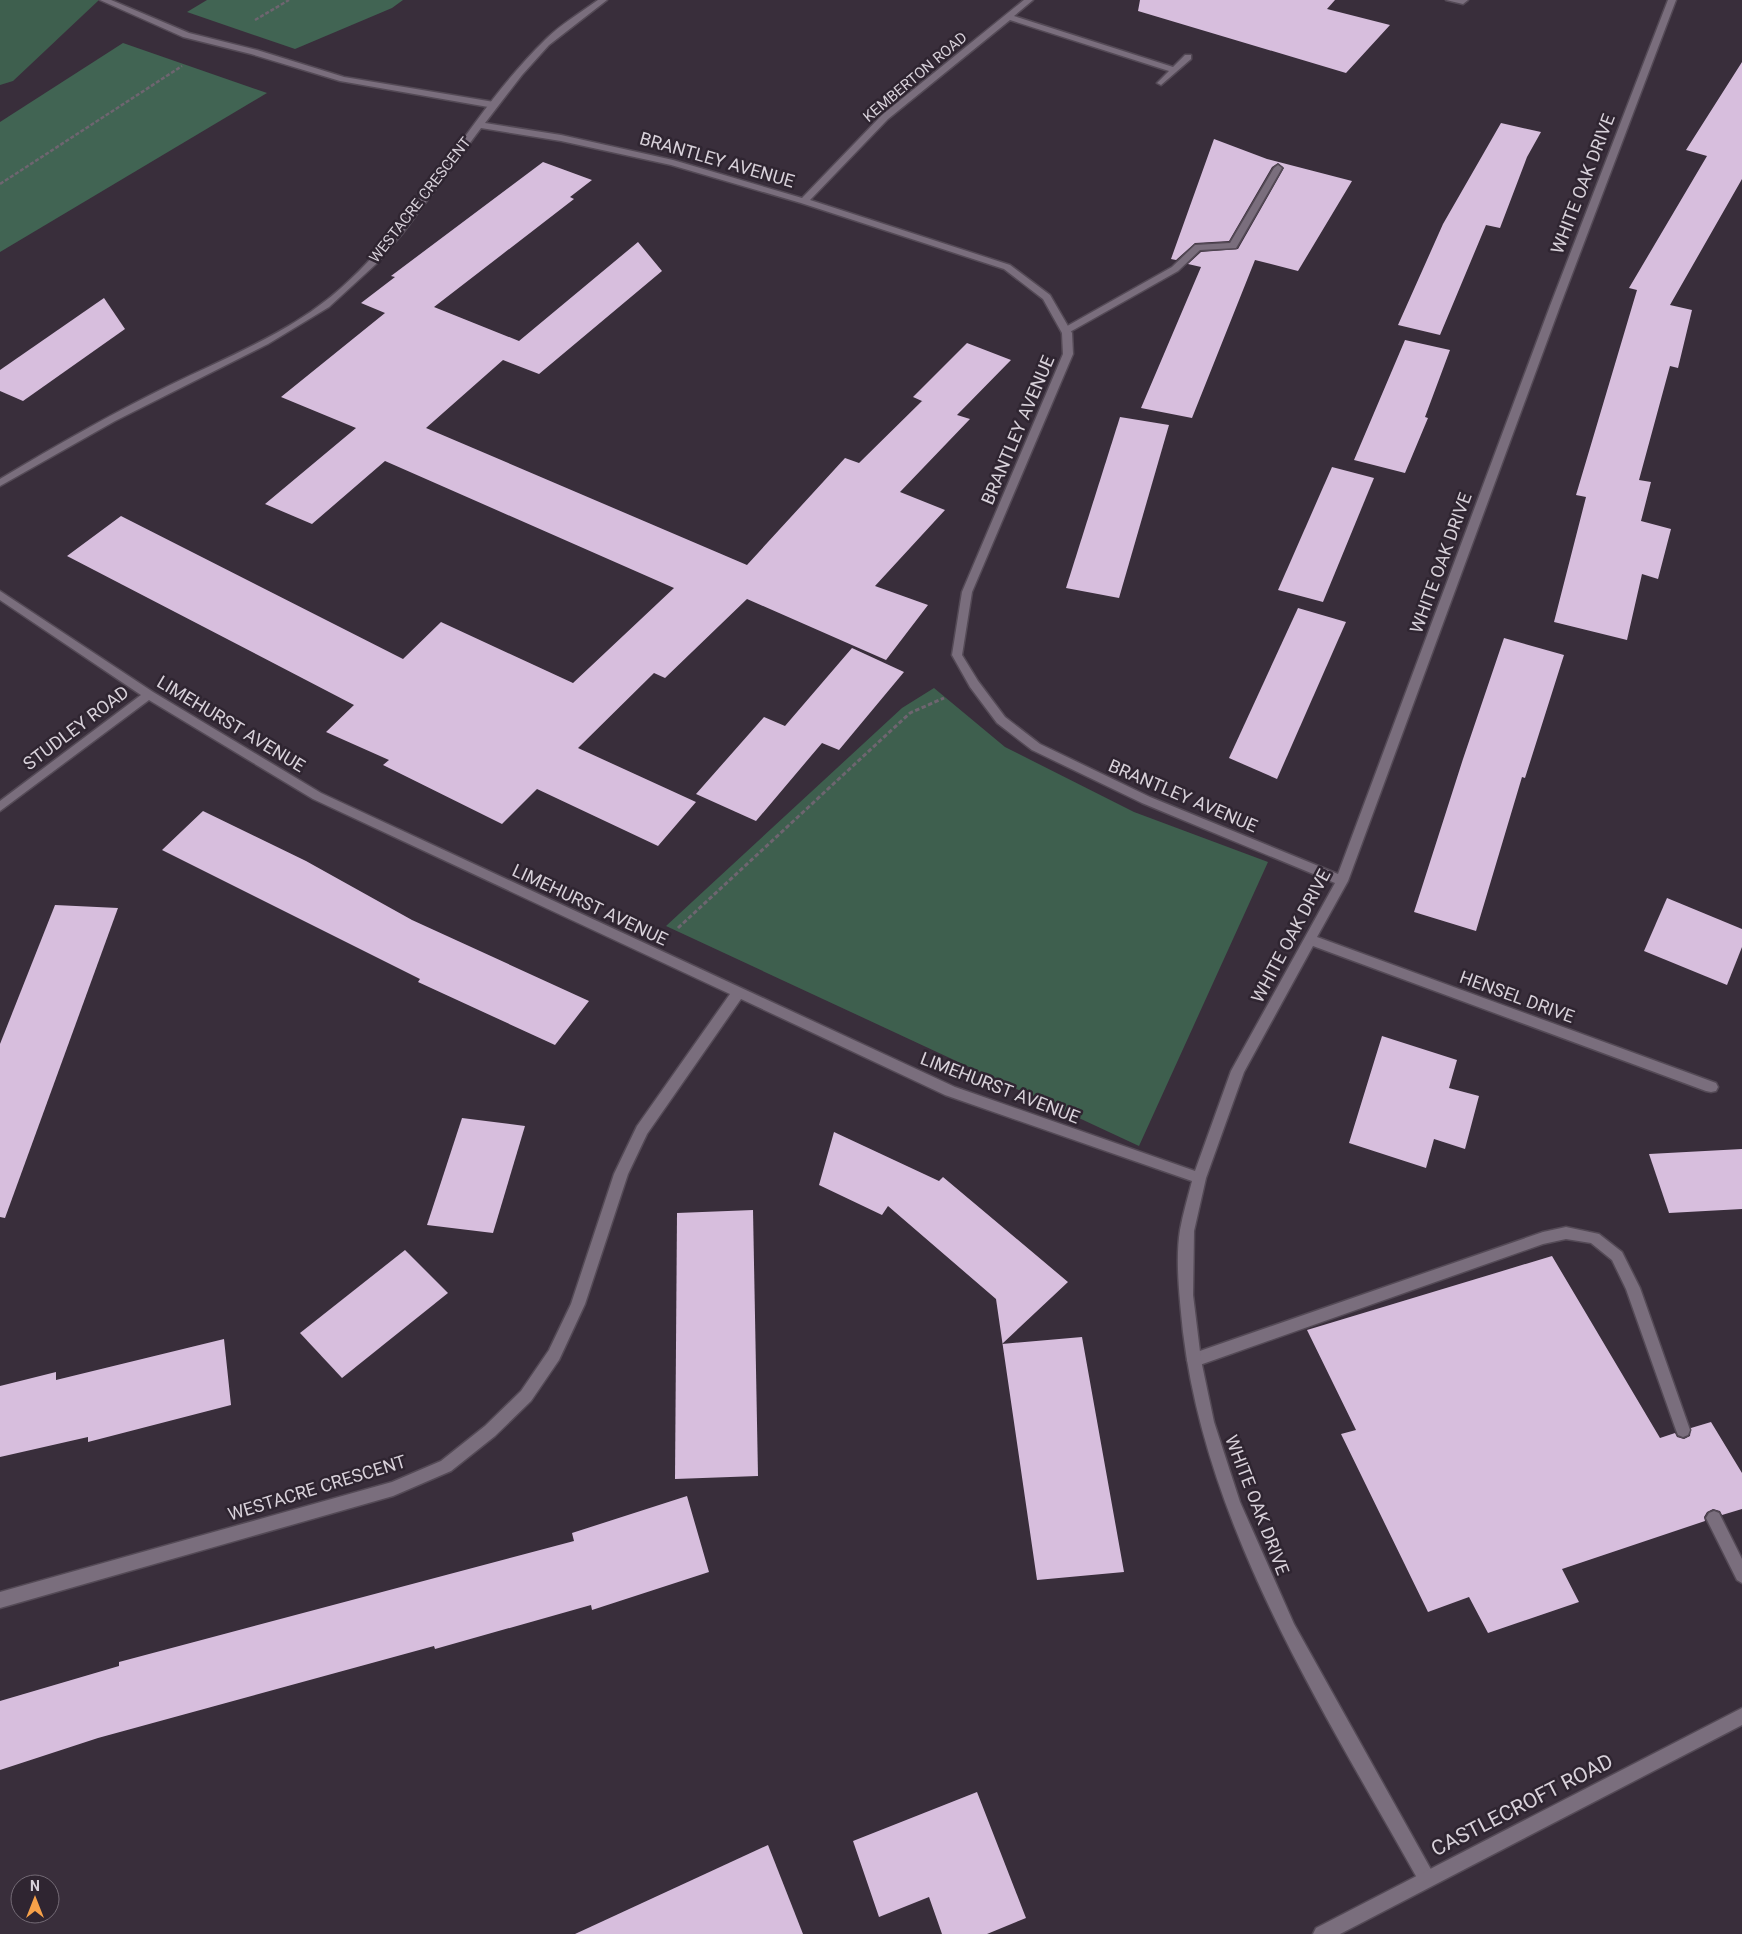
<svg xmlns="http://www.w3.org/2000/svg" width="1742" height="1934" viewBox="0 0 1742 1934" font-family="Roboto,sans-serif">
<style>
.green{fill:#3e5f4e}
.forest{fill:#416453}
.building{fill:#d7bedd}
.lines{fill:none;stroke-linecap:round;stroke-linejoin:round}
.service-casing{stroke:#544a56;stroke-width:3}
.minor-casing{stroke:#544a56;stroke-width:3}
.tertiary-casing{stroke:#544a56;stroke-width:3}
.path-far1{stroke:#6e6570;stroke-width:2.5;stroke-dasharray:4 2;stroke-linecap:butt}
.path{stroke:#6e6570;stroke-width:3;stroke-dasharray:4.5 2.5;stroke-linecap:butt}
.service{fill:#7a6e7d;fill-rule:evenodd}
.minor{fill:#7a6e7d;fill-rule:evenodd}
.tertiary{fill:#7a6e7d;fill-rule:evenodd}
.labels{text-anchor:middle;stroke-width:5;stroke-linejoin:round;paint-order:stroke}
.far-street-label{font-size:15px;fill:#d8d1da;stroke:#2f2531}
.street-label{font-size:18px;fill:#d8d1da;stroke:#2f2531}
.near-street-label{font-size:21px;fill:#d8d1da;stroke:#2f2531}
</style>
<rect width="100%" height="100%" fill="#392e3b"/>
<g class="green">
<path d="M0,0H99L13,81L0,85Z"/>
<path d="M934,688L1005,747L1134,812L1268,862L1139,1146L666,926L902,708Z"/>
</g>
<g class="forest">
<path d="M207,0H403L392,8L295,49L187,12Z"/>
<path d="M123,43L267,93L0,252V122Z"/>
</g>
<g class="building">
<path d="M1140,0H1335L1327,9L1390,25L1346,73L1138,11Z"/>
<path d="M1742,62V179L1670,305L1692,310L1678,368L1670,366L1639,480L1651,482L1641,521L1671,529L1658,579L1642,574L1627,640L1554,622L1586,497L1576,495L1637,290L1629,288L1707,156L1686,150Z"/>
<path d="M1501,123L1541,132L1527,157L1500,228L1486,225L1440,335L1398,325L1443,224Z"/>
<path d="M1214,139L1267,159L1352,181L1298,271L1255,260L1192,418L1141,408L1201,267L1188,264L1201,252L1238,249L1284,168L1278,163L1272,167L1229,241L1195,243L1176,260L1171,259Z"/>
<path d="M543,162L592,180L570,197L574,199L434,307L519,341L638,242L662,271L539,374L503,360L426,428L747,565L845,458L859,463L922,401L931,405L913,397L967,343L1011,360L957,415L970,419L900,492L945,510L875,586L928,605L886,660L747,599L665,678L654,673L578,748L696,802L658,846L537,789L502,824L383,765L389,760L326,732L354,705L67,556L121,516L403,659L441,622L573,683L674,588L385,461L312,524L265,504L356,428L281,397L385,313L361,303L395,277L391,276Z"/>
<path d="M104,298L125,329L23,401L0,391V370Z"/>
<path d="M1405,340L1450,350L1425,417L1428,418L1405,473L1354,460Z"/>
<path d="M1120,417L1169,425L1119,598L1066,588Z"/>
<path d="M1332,467L1374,478L1323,602L1278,590Z"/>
<path d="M1298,608L1346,622L1277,779L1229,758Z"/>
<path d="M1504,638L1564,655L1525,778L1522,777L1476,931L1414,912L1463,759Z"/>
<path d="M852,648L904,672L839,750L822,743L756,821L696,794L764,717L785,726Z"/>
<path d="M203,811L306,861L412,920L589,1001L555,1045L418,982L420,979L162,850Z"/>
<path d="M1667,898L1742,929V947L1727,985L1644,951Z"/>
<path d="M55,905L118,908L5,1218L0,1217V1044Z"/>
<path d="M1382,1036L1457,1060L1449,1088L1479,1096L1465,1149L1434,1139L1426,1168L1349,1143Z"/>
<path d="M462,1118L525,1126L493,1233L427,1225Z"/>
<path d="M834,1132L939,1181L943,1177L1068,1282L1002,1344L1082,1337L1124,1572L1037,1580L996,1299L888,1206L882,1215L819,1185Z"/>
<path d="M1742,1149V1209L1669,1213L1649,1154Z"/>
<path d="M753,1210L758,1476L675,1479L677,1213Z"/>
<path d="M405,1250L448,1293L342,1378L300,1333Z"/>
<path d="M1552,1256L1660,1438L1675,1433L1677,1437L1684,1439L1690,1436L1691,1428L1711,1422L1742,1473V1509L1722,1515L1720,1511L1713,1509L1707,1512L1704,1517L1705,1521L1562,1569L1579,1602L1488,1633L1469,1597L1428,1612L1341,1434L1356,1430L1307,1330Z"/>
<path d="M224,1339L231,1405L88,1442V1437L0,1457V1386L56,1372V1380Z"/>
<path d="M687,1496L709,1572L592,1610L591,1605L435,1649L434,1646L98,1738L0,1770V1701L119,1666V1662L574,1541L572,1533Z"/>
<path d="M977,1792L1026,1918L987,1934H942L929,1897L879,1917L853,1841Z"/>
<path d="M768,1845L803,1934H575Z"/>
</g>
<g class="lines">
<g class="service-casing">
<g id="service">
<path d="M100,0H111L189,33L257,50L344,77L494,102L498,105L494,108L340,81L251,54L183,37Z"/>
<path d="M1446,0H1468L1463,4Z"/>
<path d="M1278,165L1282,168L1236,248L1200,250L1178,271L1068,333H1062V329L1172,267L1195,245L1230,243L1274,168Z"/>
<path d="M1566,1227L1599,1234L1622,1252L1640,1288L1690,1430L1688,1435L1683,1437L1678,1435L1676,1430L1626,1289L1612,1260L1591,1243L1566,1239L1543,1244L1194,1367L1189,1365L1187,1360L1189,1355L1194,1353L1543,1232Z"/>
<path d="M1714,1511L1719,1513L1742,1559V1583L1737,1580L1706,1518L1709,1513Z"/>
</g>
</g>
<g class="minor-casing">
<path id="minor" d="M598,0H607L549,45L522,75L485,123L561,135L673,160L802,198L882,115L1024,0H1033L1014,16L1173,67L1185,55H1191V59L1161,85L1157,83L1169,71L1010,20L888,119L810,200L1010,265L1050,295L1072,333L1073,354L972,592L962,655L978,681L1005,717L1040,744L1150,797L1338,874L1550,306L1668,0H1676L1560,306L1348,881L1317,937L1716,1083L1718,1087L1716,1091L1711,1092L1706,1091L1313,946L1244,1072L1206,1178L1194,1231L1193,1295L1201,1360L1214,1422L1240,1502L1294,1624L1433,1873L1435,1879L1433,1885L1427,1887L1421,1885C1325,1713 1207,1531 1183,1332C1180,1301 1175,1261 1180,1230C1183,1213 1188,1197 1192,1181L945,1095L741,999L647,1134L628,1174L585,1304L559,1360L531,1401L495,1436L451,1471L393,1496L0,1608V1592L392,1482L441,1461L485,1426L521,1391L549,1350L571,1304L614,1174L637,1126L730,994L313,799L149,700L0,811V801L141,695L0,600V591L153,692L321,793L955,1087L1195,1171L1231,1071L1335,883L1142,803L1032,750L997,723L970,687L952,655L962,592L1063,354L1062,333L1043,299L1004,269L801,203L671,165L561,141L481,128L402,234L376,264L329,307L268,344L115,421L0,486V479C55,446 111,414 168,386C227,357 292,332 341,288C422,216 468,115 545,40C561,24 580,13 598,0Z"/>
</g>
<g class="tertiary-casing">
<path id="tertiary" d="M1742,1708V1725L1340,1934H1313L1316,1928Z"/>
</g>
<g class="path-far1">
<path d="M255,20L289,0"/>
<path d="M0,184L182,66"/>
</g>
<path class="path" d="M678,928L910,713L944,698"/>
<use href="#service" class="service"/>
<use href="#minor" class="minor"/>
<use href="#tertiary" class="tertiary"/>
</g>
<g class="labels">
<g class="far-street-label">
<text transform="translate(915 77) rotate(-40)" y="5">KEMBERTON ROAD</text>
<text transform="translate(420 200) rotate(-52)" y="5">WESTACRE CRESCENT</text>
</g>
<g class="street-label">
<text transform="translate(717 160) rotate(16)" y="6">BRANTLEY AVENUE</text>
<text transform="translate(1583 184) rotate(-69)" y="6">WHITE OAK DRIVE</text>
<text transform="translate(1018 430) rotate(-67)" y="6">BRANTLEY AVENUE</text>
<text transform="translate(1441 563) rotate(-70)" y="6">WHITE OAK DRIVE</text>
<text transform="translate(231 724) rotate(31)" y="6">LIMEHURST AVENUE</text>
<text transform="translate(76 728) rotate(-37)" y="6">STUDLEY ROAD</text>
<text transform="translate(1183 796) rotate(23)" y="6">BRANTLEY AVENUE</text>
<text transform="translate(590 905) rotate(25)" y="6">LIMEHURST AVENUE</text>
<text transform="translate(1291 936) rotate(-62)" y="6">WHITE OAK DRIVE</text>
<text transform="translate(1517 997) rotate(20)" y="6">HENSEL DRIVE</text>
<text transform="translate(1000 1088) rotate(21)" y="6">LIMEHURST AVENUE</text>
<text transform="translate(317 1488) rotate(-17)" y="6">WESTACRE CRESCENT</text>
<text transform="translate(1257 1505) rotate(69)" y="6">WHITE OAK DRIVE</text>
</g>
<g class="near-street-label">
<text transform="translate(1522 1805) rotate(-27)" y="7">CASTLECROFT ROAD</text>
</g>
</g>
<g transform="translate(35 1899)"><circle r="24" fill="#2f2531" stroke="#736a75"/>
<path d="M0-4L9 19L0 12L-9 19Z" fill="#f7a149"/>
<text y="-8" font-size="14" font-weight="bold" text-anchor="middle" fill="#d8d1da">N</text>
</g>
</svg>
